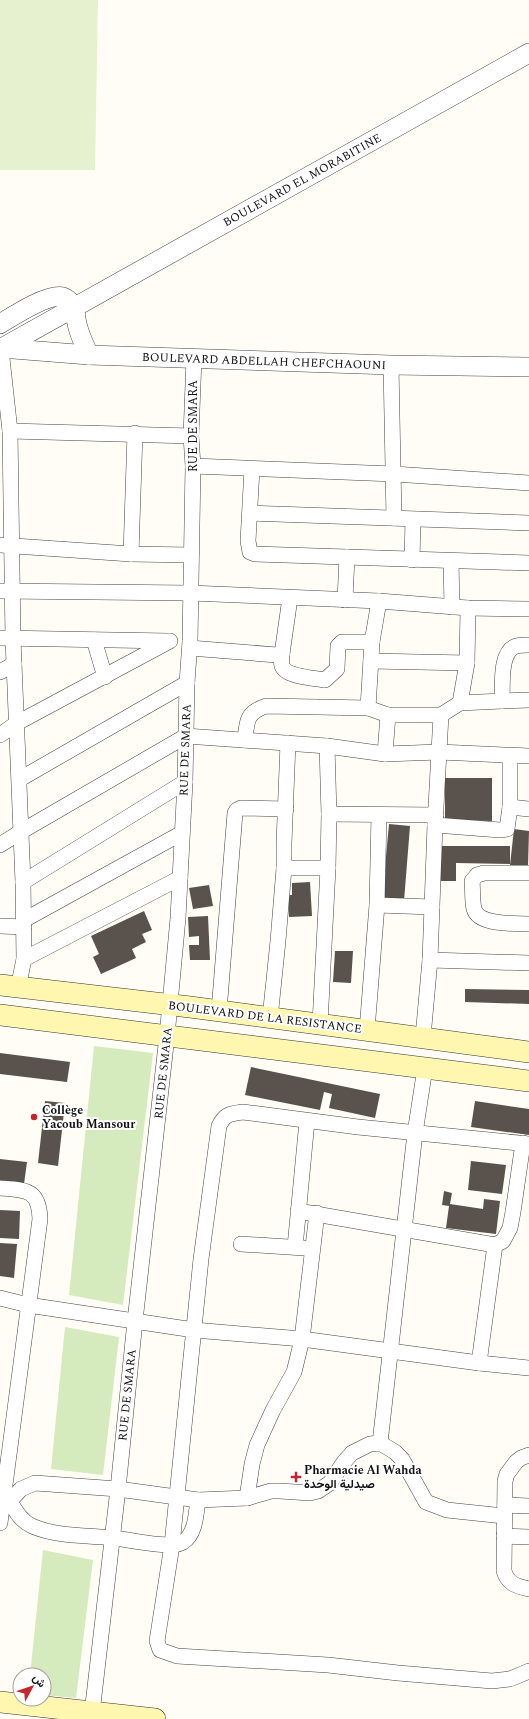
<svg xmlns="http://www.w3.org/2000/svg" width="529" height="1719" viewBox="0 0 529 1719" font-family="Spectral,Vazirmatn,serif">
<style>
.green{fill:#d5ebbd}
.pitch{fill:#e6f2cf}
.building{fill:#5a524d}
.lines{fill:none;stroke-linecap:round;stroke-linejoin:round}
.minor-casing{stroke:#444;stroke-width:16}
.tertiary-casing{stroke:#444;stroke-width:20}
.secondary-casing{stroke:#333;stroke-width:22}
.minor{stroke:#fff;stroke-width:15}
.tertiary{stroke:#fff;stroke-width:19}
.secondary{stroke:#fff6b0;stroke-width:21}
.poi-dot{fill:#c4262e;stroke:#fff;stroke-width:1.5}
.labels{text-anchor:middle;stroke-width:4;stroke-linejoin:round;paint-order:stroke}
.street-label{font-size:12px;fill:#111;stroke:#fff}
.poi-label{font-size:12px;font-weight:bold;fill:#111;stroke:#fff;text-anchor:start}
</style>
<rect width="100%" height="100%" fill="#fffdf5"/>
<g class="green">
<path d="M94,1046L153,1053L123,1305L69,1295Z"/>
<path d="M65,1327L119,1337L103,1475L51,1469Z"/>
<path d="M43,1550L93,1560L76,1698L44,1695V1675H30Z"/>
</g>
<path class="pitch" d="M0,0H98L95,170H0Z"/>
<g class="building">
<path d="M445,778H492V821L445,820Z"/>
<path d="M389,824L410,826L404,901L382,899Z"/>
<path d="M514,829L529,831L528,867L510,865Z"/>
<path d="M440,846H510V864L456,863V881H440Z"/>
<path d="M310,882L312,916L289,917L288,895H292V883Z"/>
<path d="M209,885L213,906L193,909L189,888Z"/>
<path d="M144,911L152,930L142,934L146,942L132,949L136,958L101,974L93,957L99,954L91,936Z"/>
<path d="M208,916L210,960H190L189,945H199V936L189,937L188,917Z"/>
<path d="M335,951H353L351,983L333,982Z"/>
<path d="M465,989L529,990V1004L465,1002Z"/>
<path d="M0,1053L70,1062L67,1082L0,1074Z"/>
<path d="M251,1067L380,1094L375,1118L329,1108L332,1094L324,1092L320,1110L245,1095Z"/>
<path d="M45,1101L65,1103L58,1166L38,1163Z"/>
<path d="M475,1101L529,1109V1135L471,1127Z"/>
<path d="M0,1159L27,1162L24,1184L0,1181Z"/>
<path d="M471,1161L506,1165L502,1194L468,1190Z"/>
<path d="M444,1191L452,1193L450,1204L483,1209L484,1199L500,1201L496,1234L446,1228L449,1206L442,1205Z"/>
<path d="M0,1210L20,1211L19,1239L0,1238Z"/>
<path d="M0,1243L17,1244L14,1278L0,1276Z"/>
</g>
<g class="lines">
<g class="minor-casing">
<g id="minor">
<path d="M1,349L10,431L13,639L23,882L24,959L18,988"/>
<path d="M391,365L394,518"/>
<path d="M10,431L191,436"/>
<path d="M193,466L394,474L529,483"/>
<path d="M252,469L248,541L250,552L255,554L529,563"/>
<path d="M250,513L529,523"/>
<path d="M0,545L131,554L191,555"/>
<path d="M131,554L135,433"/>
<path d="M412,560L413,520"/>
<path d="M451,561L452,607"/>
<path d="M0,591L190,593L379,601L468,608L529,609"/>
<path d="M345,600L347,557"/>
<path d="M0,638L169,641"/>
<path d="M94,640L105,677"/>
<path d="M190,648L277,655L282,654L290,598"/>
<path d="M282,654C282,659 280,665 284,669C291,677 314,678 325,680L337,669L338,646L342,642H372"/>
<path d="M371,661L467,663"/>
<path d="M0,672L14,664"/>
<path d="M502,701L529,700"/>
<path d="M460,703L467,663L468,608"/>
<path d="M368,708L372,642L379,601"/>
<path d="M0,735L17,723L170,641"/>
<path d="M245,740C247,721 246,713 266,706L368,708L388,715H441L460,703L502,701C503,686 499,652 516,646C520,645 525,645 529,645"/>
<path d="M385,754L388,715"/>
<path d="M20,779L187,683"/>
<path d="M510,807L529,809"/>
<path d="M329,814L436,815"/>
<path d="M435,825L500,830L507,829L510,807V756"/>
<path d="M0,845L22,831L186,736L327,746L385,754L439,752L529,756"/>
<path d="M284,868H328"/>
<path d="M529,873H484L477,875L472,881C473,890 472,901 474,909C479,926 515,923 529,924"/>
<path d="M23,882L185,782"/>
<path d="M377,905L432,907"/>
<path d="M24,920L182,833"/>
<path d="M0,926L24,927"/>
<path d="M24,959L180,878"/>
<path d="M430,960L529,963"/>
<path d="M219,1011L235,813L237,810L241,808L286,809"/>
<path d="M270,1018L278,941L284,868V843L288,743"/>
<path d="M320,1024L328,868L329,814L327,746"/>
<path d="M367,1030L377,905L379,815"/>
<path d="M423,1037L430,960L435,825L441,715"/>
<path d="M529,1144L358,1127L243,1112C229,1114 225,1114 219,1126L201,1259L172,1545L157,1641L160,1650L177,1656L328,1665L398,1673L492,1681L510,1679L529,1671"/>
<path d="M0,1188C26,1190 39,1189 40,1219L0,1523"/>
<path d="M298,1211L495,1245L503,1241L510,1228L513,1212L523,1143"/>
<path d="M241,1244L304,1248"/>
<path d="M295,1247L307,1121"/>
<path d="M0,1298L28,1305L194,1330L302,1339L479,1363L529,1368"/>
<path d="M479,1363L495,1245"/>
<path d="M380,1443L415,1133L425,1068"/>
<path d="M529,1455L521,1458L516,1462L507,1474L505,1481L504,1571C508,1584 516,1586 529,1589"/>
<path d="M247,1498L252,1464L257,1445L273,1410L294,1372L297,1360L302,1339L317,1213"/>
<path d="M10,1501L21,1489L35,1483L118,1489L198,1500L247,1498L271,1491H280L310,1493L318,1491L330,1483L344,1462L352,1453L370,1444L380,1443L395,1452L402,1459L426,1502L447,1510L504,1516"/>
<path d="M10,1501C15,1511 21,1521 32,1526C57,1537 86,1535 113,1538C132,1540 152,1545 171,1545C175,1545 179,1544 183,1542C196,1534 196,1513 198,1500"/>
<path d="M505,1505L529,1506"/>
<path d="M504,1536L529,1537"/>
<path d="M92,1713L118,1489L135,1321L167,1036L178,918L185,782L187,683L190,641L193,466L191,436L194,358"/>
</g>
</g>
<g class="tertiary-casing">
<g id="tertiary">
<path d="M75,307C75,325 82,340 89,355"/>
<path d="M0,324C13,316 48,293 63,297C69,299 71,303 75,307"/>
<path d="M0,348L89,355L391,365L529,367"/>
<path d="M0,349L529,53"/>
</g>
</g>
<g class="secondary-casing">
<g id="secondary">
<path d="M0,985L190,1007L529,1052"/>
<path d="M0,1015L529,1081"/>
<path d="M0,1702L155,1719"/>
</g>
</g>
<use href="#minor" class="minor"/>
<use href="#tertiary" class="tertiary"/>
<use href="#secondary" class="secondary"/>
</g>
<g class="poi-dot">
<circle cx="34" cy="1117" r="4"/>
<path d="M294 1471h4v4h4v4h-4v4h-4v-4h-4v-4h4z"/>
</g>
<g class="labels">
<g class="street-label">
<text transform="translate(302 180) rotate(-29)" y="4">BOULEVARD EL MORABITINE</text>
<text transform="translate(264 361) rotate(2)" y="4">BOULEVARD ABDELLAH CHEFCHAOUNI</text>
<text transform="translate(193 426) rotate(-90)" y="4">RUE DE SMARA</text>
<text transform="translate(185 750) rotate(-88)" y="4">RUE DE SMARA</text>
<text transform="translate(265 1017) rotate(7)" y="4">BOULEVARD DE LA RESISTANCE</text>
<text transform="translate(163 1073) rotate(-84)" y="4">RUE DE SMARA</text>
<text transform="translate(127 1395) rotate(-84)" y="4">RUE DE SMARA</text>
</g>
<g class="poi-label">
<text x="42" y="1114">Collège<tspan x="42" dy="14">Yacoub Mansour</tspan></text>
<text x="304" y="1474">Pharmacie Al Wahda<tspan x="304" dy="14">صيدلية الوحدة</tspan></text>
</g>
</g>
<g transform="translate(32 1687) rotate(50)"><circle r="19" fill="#ffffff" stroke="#a0a0a0"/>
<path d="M0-3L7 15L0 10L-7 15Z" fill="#c4262e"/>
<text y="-6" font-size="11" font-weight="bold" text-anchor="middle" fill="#111111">ش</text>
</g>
</svg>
